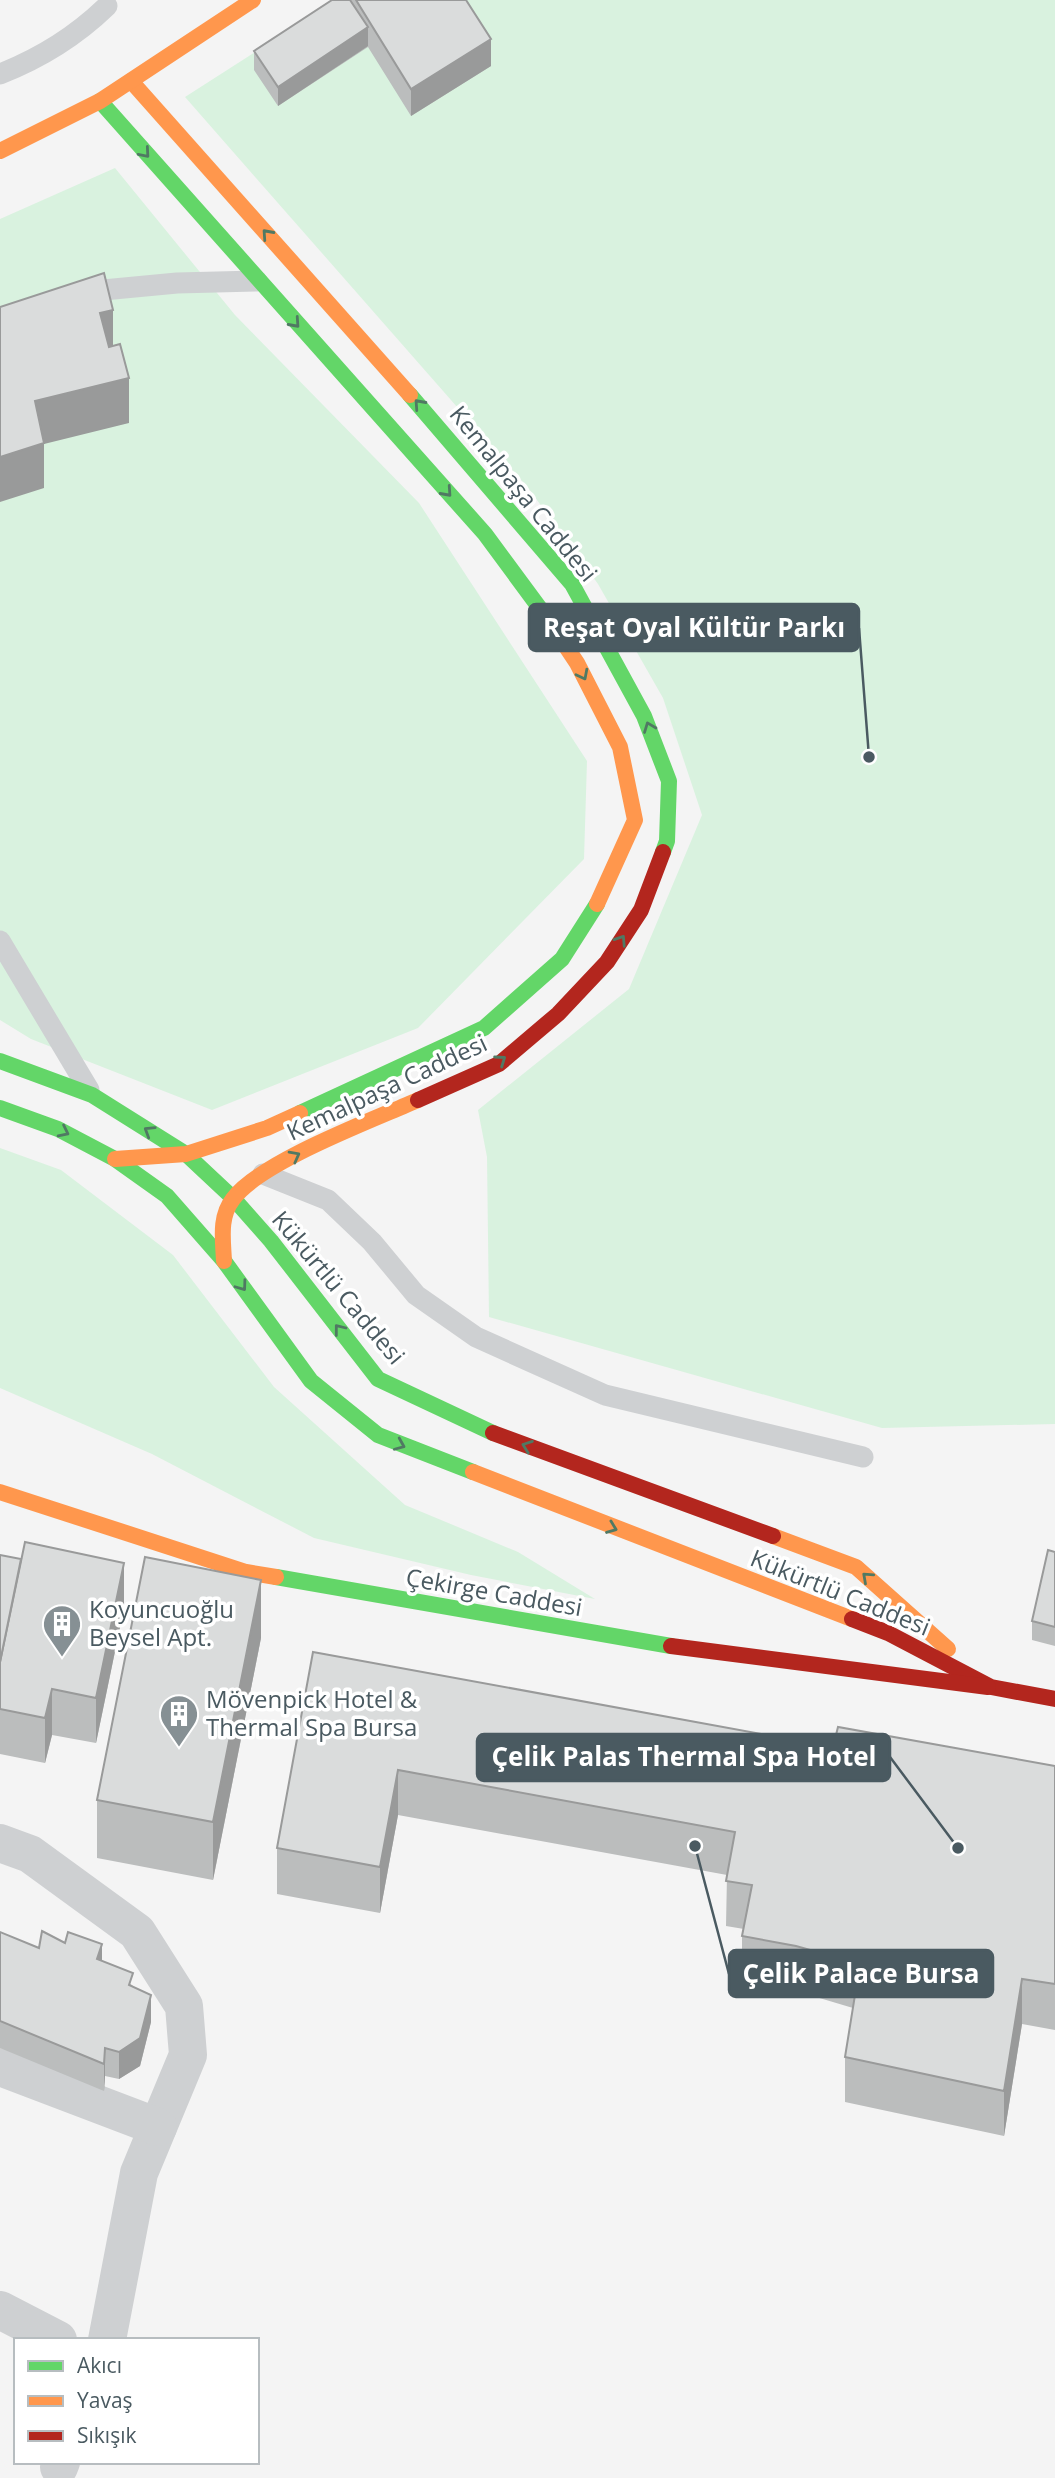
<svg xmlns="http://www.w3.org/2000/svg" width="1055" height="2478" viewBox="0 0 1055 2478" font-family="'Open Sans',sans-serif">
<style>
.green{fill:#d9f2df}
.lines{fill:none;stroke-linecap:round;stroke-linejoin:round}
.lane{stroke:#ced0d2;stroke-width:21}
.street{stroke:#ced0d2;stroke-width:38}
.fast{stroke:#63d668;stroke-width:16}
.slow{stroke:#ff974d;stroke-width:16}
.jam{stroke:#b3261e;stroke-width:16}
.wall{fill:#bbbdbd}
.shaded-wall{fill:#999a9a}
.building{fill:#dadcdc;stroke:#999a9a;stroke-width:2}
.oneway{stroke:#507963}
.labels{text-anchor:middle;stroke-width:7;stroke-linejoin:round;paint-order:stroke}
.street-label{font-size:24px;fill:#4a5a61;stroke:#fff}
.poi-label{font-size:24px;fill:#4a5a61;stroke:#fff;text-anchor:start}
.leader{fill:none;stroke:#4a5a61;stroke-width:2.5}
.callout-dot{fill:#4a5a61;stroke:#fff;stroke-width:2.5}
.callout{fill:#4a5a61;stroke:#4a5a61;stroke-width:2.5}
.callout-label{font-size:26px;text-anchor:middle;font-weight:bold;fill:#fff}
</style>
<rect width="100%" height="100%" fill="#f4f4f4"/>
<g class="green">
<path d="M336,0H1055V1424L882,1428L489,1317L487,1157L478,1110L629,989L702,815L663,698L598,584L529,489L185,97Z"/>
<path d="M115,168L235,315L419,503L587,761L584,859L418,1028L212,1110L31,1039L0,1020V219Z"/>
<path d="M0,1148L61,1170L173,1255L274,1387L405,1505L518,1552L595,1599L471,1575L314,1538L152,1454L0,1388Z"/>
</g>
<g class="lines">
<g class="lane">
<path d="M0,74C41,58 76,36 107,6"/>
<path d="M82,292L177,283L257,281"/>
<path d="M0,941L89,1090"/>
<path d="M263,1174L328,1200L372,1242L416,1295L476,1337L605,1395L863,1457"/>
</g>
<g class="street">
<path d="M0,1843L30,1854L137,1932L184,2006L188,2055L139,2173L107,2340"/>
<path d="M0,2067L158,2127"/>
<path d="M0,2310L58,2340"/>
<path d="M59,2467L61,2462"/>
</g>
<g class="fast">
<path d="M100,101L485,534L547,618"/>
<path d="M410,395L572,584L644,716L669,781L667,841L663,852"/>
<path d="M0,1061L92,1095L186,1154L233,1198L271,1241L378,1379L493,1433"/>
<path d="M0,1108L58,1129L115,1159L167,1196L224,1261L311,1381L378,1435L473,1472"/>
<path d="M300,1113L484,1028L562,959L597,904"/>
<path d="M276,1577L671,1646"/>
</g>
<g class="slow">
<path d="M131,81L410,395"/>
<path d="M0,151L100,101L253,0"/>
<path d="M547,618L577,663L620,747L635,820L597,904"/>
<path d="M115,1159L186,1154L267,1128L300,1113"/>
<path d="M224,1261C223,1239 219,1217 233,1199C260,1162 373,1120 418,1100"/>
<path d="M473,1472L852,1619"/>
<path d="M0,1492L246,1572L276,1577"/>
<path d="M773,1536L856,1567L948,1649"/>
</g>
<g class="jam">
<path d="M418,1100L499,1064L558,1014L607,962L641,910L663,852"/>
<path d="M493,1433L773,1536"/>
<path d="M852,1619L888,1633L991,1687L1055,1699"/>
<path d="M671,1646L988,1687"/>
</g>
</g>
<g class="wall">
<path d="M332,0H466L491,66L411,116L368,47L278,106L254,70V51Z"/>
<path d="M1055,1552V1646L1032,1640V1621Z"/>
<path d="M0,1555L124,1608L96,1743L52,1735L45,1763L0,1754Z"/>
<path d="M261,1638L213,1880L97,1858V1800Z"/>
<path d="M313,1652L833,1747L1055,1766V2030L1022,2024L1004,2136L845,2102V2057L853,2008L796,1991L742,1981V1936L744,1929L726,1926L727,1875L398,1815L380,1913L277,1894V1848Z"/>
<path d="M0,1932L39,1948L65,1943L102,1961L133,1986L151,2022L140,2066L119,2079L105,2076L104,2091L0,2048Z"/>
</g>
<g class="shaded-wall">
<path d="M368,27V46L278,106V87Z"/>
<path d="M491,39V66L411,116V89Z"/>
<path d="M113,310V355L100,358V313Z"/>
<path d="M129,378V423L44,444V488L0,502V457L35,401Z"/>
<path d="M124,1563V1608L96,1743V1698Z"/>
<path d="M261,1580V1638L213,1880V1822Z"/>
<path d="M52,1689V1735L45,1763V1718Z"/>
<path d="M398,1770V1815L380,1913V1867Z"/>
<path d="M102,1944V1971L97,1959Z"/>
<path d="M1022,1979V2024L1004,2136V2091Z"/>
<path d="M151,1995V2022L140,2066L119,2079V2052Z"/>
<path d="M105,2048V2076L104,2091V2064Z"/>
</g>
<g class="building">
<path d="M332,0H350L368,27L278,87L254,51Z"/>
<path d="M356,0H466L491,39L411,89Z"/>
<path d="M104,273L113,310L100,313L109,347L120,344L129,378L35,401L44,443L0,457V307Z"/>
<path d="M25,1542L124,1563L96,1698L52,1689L45,1718L0,1709V1662Z"/>
<path d="M1048,1550L1055,1552V1627L1032,1621Z"/>
<path d="M0,1555L21,1559L0,1662Z"/>
<path d="M145,1557L261,1580L213,1822L97,1800Z"/>
<path d="M313,1652L833,1747L838,1727L1055,1766V1984L1022,1979L1004,2091L845,2057L860,1964L796,1946L742,1936L752,1885L726,1881L735,1832L398,1770L380,1867L277,1848Z"/>
<path d="M42,1931L65,1943L68,1932L102,1944L97,1959L133,1973L129,1985L151,1995L140,2038L119,2052L105,2048L104,2064L0,2021V1932L39,1948Z"/>
</g>
<defs><path id="oneway-chevron" d="M-2-3.5L2.5 0L-2 3.5" fill="none" stroke-width="1.6" stroke-linecap="round" stroke-linejoin="round" transform="scale(1.75)"/></defs>
<g class="oneway">
<use href="#oneway-chevron" transform="translate(145 153) rotate(49)"/>
<use href="#oneway-chevron" transform="translate(267 234) rotate(-132)"/>
<use href="#oneway-chevron" transform="translate(295 323) rotate(48)"/>
<use href="#oneway-chevron" transform="translate(419 404) rotate(-132)"/>
<use href="#oneway-chevron" transform="translate(447 492) rotate(48)"/>
<use href="#oneway-chevron" transform="translate(583 675) rotate(63)"/>
<use href="#oneway-chevron" transform="translate(649 727) rotate(-111)"/>
<use href="#oneway-chevron" transform="translate(621 940) rotate(-57)"/>
<use href="#oneway-chevron" transform="translate(501 1060) rotate(-35)"/>
<use href="#oneway-chevron" transform="translate(149 1131) rotate(-148)"/>
<use href="#oneway-chevron" transform="translate(64 1132) rotate(26)"/>
<use href="#oneway-chevron" transform="translate(295 1156) rotate(-28)"/>
<use href="#oneway-chevron" transform="translate(242 1286) rotate(54)"/>
<use href="#oneway-chevron" transform="translate(339 1329) rotate(-128)"/>
<use href="#oneway-chevron" transform="translate(400 1445) rotate(23)"/>
<use href="#oneway-chevron" transform="translate(527 1446) rotate(-160)"/>
<use href="#oneway-chevron" transform="translate(612 1528) rotate(21)"/>
<use href="#oneway-chevron" transform="translate(867 1577) rotate(-138)"/>
</g>
<defs>
<g id="building-pin" transform="scale(2.0125)"><path d="M0 17L-7.5 6A9.5 9.5 0 1 1 7.5 6Z" fill="#869094" stroke="#fff"/><path d="M-4-6H4V6H1V3H-1V6H-4ZM-2.5-4.3h1.7v1.8h-1.7ZM.8-4.3h1.7v1.8H.8ZM-2.5-1h1.7V.8h-1.7ZM.8-1h1.7V.8H.8Z" fill="#fff"/></g>
</defs>
<g fill-rule="evenodd">
<use href="#building-pin" x="62" y="1624"/>
<use href="#building-pin" x="179" y="1714"/>
</g>
<g class="labels">
<g class="street-label">
<text transform="translate(523 494) rotate(51)" y="8">Kemalpaşa Caddesi</text>
<text transform="translate(387 1088) rotate(-25)" y="8">Kemalpaşa Caddesi</text>
<text transform="translate(338 1288) rotate(50)" y="8">Kükürtlü Caddesi</text>
<text transform="translate(494 1593) rotate(10)" y="8">Çekirge Caddesi</text>
<text transform="translate(840 1593) rotate(22)" y="8">Kükürtlü Caddesi</text>
</g>
<g class="poi-label">
<text x="89" y="1618">Koyuncuoğlu<tspan x="89" dy="28">Beysel Apt.</tspan></text>
<text x="206" y="1708">Mövenpick Hotel &amp;<tspan x="206" dy="28">Thermal Spa Bursa</tspan></text>
</g>
</g>
<path class="leader" d="M869 757L859 628M958 1848L890 1757M695 1846L729 1974"/>
<g class="callout-dot">
<circle cx="869" cy="757" r="7"/>
<circle cx="958" cy="1848" r="7"/>
<circle cx="695" cy="1846" r="7"/>
</g>
<g class="callout">
<rect x="529" y="604" width="330" height="47" rx="7"/>
<rect x="477" y="1734" width="413" height="47" rx="7"/>
<rect x="729" y="1950" width="264" height="47" rx="7"/>
</g>
<g class="callout-label">
<text x="694" y="637">Reşat Oyal Kültür Parkı</text>
<text x="684" y="1766">Çelik Palas Thermal Spa Hotel</text>
<text x="861" y="1983">Çelik Palace Bursa</text>
</g>
<rect x="14" y="2338" width="245" height="126" fill="#ffffff" stroke="#b7bdc0" stroke-width="2"/>
<rect x="28" y="2361" width="35" height="10" fill="#63d668" stroke="#b7bdc0" stroke-width="2"/>
<text x="77" y="2373" font-size="21" fill="#4a5a61">Akıcı</text>
<rect x="28" y="2396" width="35" height="10" fill="#ff974d" stroke="#b7bdc0" stroke-width="2"/>
<text x="77" y="2408" font-size="21" fill="#4a5a61">Yavaş</text>
<rect x="28" y="2431" width="35" height="10" fill="#b3261e" stroke="#b7bdc0" stroke-width="2"/>
<text x="77" y="2443" font-size="21" fill="#4a5a61">Sıkışık</text>
</svg>
